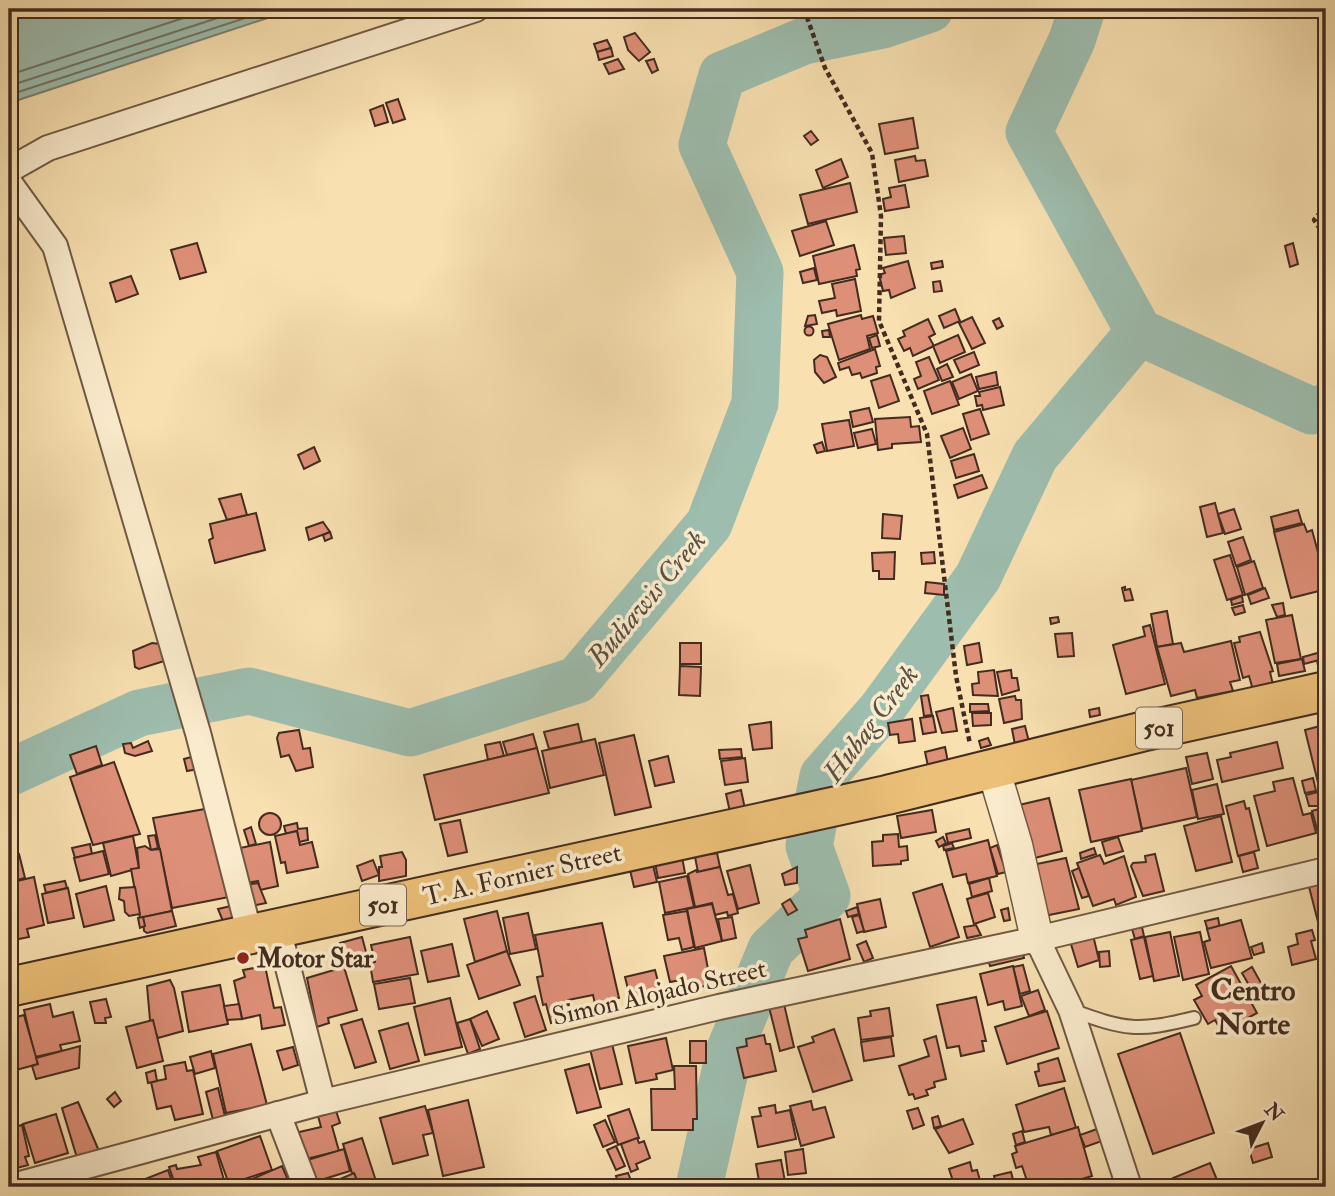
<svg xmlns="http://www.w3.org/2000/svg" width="1335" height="1196" viewBox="0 0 1335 1196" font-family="'IM FELL Double Pica',serif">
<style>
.water{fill:#9dbdae;stroke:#798375;stroke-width:2}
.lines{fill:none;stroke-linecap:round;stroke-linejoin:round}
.shore{stroke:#707466;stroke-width:2}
.river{stroke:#9dbdae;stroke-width:47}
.building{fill:#de8f78;stroke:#432c1f;stroke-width:2}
.service-casing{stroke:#705943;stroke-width:16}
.minor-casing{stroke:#705943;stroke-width:28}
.tertiary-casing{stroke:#705943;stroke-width:35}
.primary-casing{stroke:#432c1f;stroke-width:42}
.path{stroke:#432c1f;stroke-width:4.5;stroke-dasharray:5 3.5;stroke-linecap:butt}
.service{stroke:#faebcc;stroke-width:12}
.minor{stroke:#faebcc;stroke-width:24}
.tertiary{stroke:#faebcc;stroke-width:32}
.primary{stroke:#ecc078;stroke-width:38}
.poi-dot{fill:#8f2418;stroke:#faebcc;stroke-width:2.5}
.labels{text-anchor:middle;stroke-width:7;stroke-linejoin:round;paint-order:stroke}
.shield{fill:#faebcc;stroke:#7a6553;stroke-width:2}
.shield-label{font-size:24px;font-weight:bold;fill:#432c1f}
.street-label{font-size:26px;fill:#432c1f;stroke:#faebcc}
.poi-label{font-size:26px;font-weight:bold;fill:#432c1f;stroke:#faebcc;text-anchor:start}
.water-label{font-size:28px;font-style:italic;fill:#5a5043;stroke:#faebcc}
.quarter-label{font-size:30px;font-weight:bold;fill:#432c1f;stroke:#faebcc}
</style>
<rect width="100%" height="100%" fill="#f8e0b0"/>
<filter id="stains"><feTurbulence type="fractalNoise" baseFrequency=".00286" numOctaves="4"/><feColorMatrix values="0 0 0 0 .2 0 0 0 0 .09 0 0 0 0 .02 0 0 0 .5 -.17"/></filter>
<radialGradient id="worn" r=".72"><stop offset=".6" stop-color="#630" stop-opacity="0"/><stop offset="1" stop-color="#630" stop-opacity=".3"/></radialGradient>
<path class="water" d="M9,9H295L9,103Z"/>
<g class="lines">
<g class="shore">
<path d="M9,75L211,9"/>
<path d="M9,86L245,9"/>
<path d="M9,95L273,9"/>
</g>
<g class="river">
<path d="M1082,9L1072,40L1029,132L1139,332L1312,411L1326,407"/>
<path d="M9,773L139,713L249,691L410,733L577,680L709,524L755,403L760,272L702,145L722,75L804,41L883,25L930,9"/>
<path d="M699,1187L730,1049L771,949L827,896L809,846L823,776L881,710L978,577L1035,456L1139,332"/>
</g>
</g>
<g class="building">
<path d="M635,33L650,52L639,61L628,50L624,37Z"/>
<path d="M607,40L611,48L597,52L594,44Z"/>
<path d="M611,48L613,56L599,60L597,52Z"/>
<path d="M618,59L624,69L609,74L604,64Z"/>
<path d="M654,59L658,70L652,73L646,61Z"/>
<path d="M398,99L405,119L393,123L386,103Z"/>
<path d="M383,105L388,122L375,126L370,110Z"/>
<path d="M913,118L918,148L885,154L879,124Z"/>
<path d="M811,131L818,140L811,145L804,136Z"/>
<path d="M915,156L916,161L925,160L928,176L899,182L895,160Z"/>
<path d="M841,159L848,177L823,188L816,170Z"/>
<path d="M850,183L857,212L808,224L800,195Z"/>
<path d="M905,185L909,207L885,211L883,199L891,197L889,188Z"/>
<path d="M826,221L834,245L800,256L792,231Z"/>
<path d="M904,236L906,253L886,255L884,238Z"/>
<path d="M197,243L206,272L180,279L171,250Z"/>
<path d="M1293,243L1298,264L1290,267L1285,246Z"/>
<path d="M854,245L860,269L856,270L857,276L819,284L813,256Z"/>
<path d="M908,261L915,288L891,298L889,290L883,291L879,275L885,273L883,268Z"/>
<path d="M942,261L943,267L932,269L931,263Z"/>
<path d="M814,268L817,280L803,283L800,272Z"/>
<path d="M131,276L138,294L116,302L110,283Z"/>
<path d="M855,279L861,311L837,316L836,310L822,313L819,301L835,298L832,284Z"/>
<path d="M940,281L942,291L934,292L933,282Z"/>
<path d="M955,309L960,321L944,328L939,316Z"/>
<path d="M815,315L817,324L805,326L808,316Z"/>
<path d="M861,315L862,319L873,316L878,333L867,336L870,349L839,360L828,324Z"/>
<path d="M972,317L985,343L972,349L959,323Z"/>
<path d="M999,318L1003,326L997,329L993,321Z"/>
<path d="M928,319L935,334L929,337L934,346L913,356L910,348L904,351L898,339L905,336L903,331Z"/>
<circle cx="809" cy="331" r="4.5"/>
<path d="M829,330L830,337H823L822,331Z"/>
<path d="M877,335L880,346L872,348L869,338Z"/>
<path d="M958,335L965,352L940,363L933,346Z"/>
<path d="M875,349L880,366L876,367L877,373L862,378L860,373L852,375L849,367L840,370L838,363Z"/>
<path d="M974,352L979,365L960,373L954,360Z"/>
<path d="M820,355L827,357L836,377L824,383L815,372L814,360Z"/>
<path d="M929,357L939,380L918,389L914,379L921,376L916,362Z"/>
<path d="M947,364L953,377L942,381L937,369Z"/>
<path d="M996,372L998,385L979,389L976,377Z"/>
<path d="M971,374L978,391L959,399L952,382Z"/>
<path d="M890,375L899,401L879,408L871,381Z"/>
<path d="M950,381L959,405L932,414L924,391Z"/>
<path d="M1000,387L1004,405L983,410L982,405L977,406L975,396H980L979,392Z"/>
<path d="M869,408L873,422L853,427L850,412Z"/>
<path d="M980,409L989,434L971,440L963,414Z"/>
<path d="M910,417L911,427L919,426L921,442L892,444V448L878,450L875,419Z"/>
<path d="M849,420L854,446L827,451L822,424Z"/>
<path d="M963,428L971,449L950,458L941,436Z"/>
<path d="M872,429L876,444L858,448L854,433Z"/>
<path d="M822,442L825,451L817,453L814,445Z"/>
<path d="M314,447L320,461L304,469L298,455Z"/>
<path d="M974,454L979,471L956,478L951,461Z"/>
<path d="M982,475L987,488L958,498L954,485Z"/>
<path d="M241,494L247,515L227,520L219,499Z"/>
<path d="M1215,503L1223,533L1207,537L1200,507Z"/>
<path d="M1234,509L1241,529L1225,534L1218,514Z"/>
<path d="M1298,510L1302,523L1274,530L1271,517Z"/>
<path d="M256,513L265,550L215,563L209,540L213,538L210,524Z"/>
<path d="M883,514L902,516L900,539L882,538Z"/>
<path d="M323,522L330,532L309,540L306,528Z"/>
<path d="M1304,524L1307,532L1312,530L1326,582L1321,583L1323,590L1291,598L1274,532Z"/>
<path d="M330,532L332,538L325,541L323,535Z"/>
<path d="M1243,537L1251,560L1236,566L1228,542Z"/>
<path d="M895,552L894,579H879V571H873L872,553Z"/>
<path d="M934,552L935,563L922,564L921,553Z"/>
<path d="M1230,555L1243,595L1227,600L1214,560Z"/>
<path d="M1254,561L1263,588L1245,595L1237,567Z"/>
<path d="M926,582L944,584V595L925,593Z"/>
<path d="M1125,587V590L1130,589L1133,600L1125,601L1122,588Z"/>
<path d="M1265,588L1269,598L1251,604L1248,595Z"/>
<path d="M1242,596L1243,602L1232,605L1231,600Z"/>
<path d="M1283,603L1285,615L1277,617L1272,605Z"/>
<path d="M1243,605L1245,612L1235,615L1232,608Z"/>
<path d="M1167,611L1173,644L1157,647L1151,614Z"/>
<path d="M1292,615L1301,659L1275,663L1266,620Z"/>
<path d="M1058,617L1059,622L1051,624L1050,618Z"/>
<path d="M1150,625L1165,684L1126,694L1113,645L1145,636L1143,627Z"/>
<path d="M1260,632L1273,671L1270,672L1273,685L1253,690L1249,676L1243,678L1234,643L1240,642L1239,637Z"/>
<path d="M1072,633L1074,656L1058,657L1055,634Z"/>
<path d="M1231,641L1240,680L1230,682L1233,691L1197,698L1195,690L1171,696L1157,647L1181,643L1184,652Z"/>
<path d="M152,643L160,644L164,661L139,669L135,667L133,651Z"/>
<rect x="680" y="643" width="21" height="21"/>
<path d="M979,643L982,662L967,665L964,646Z"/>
<path d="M1321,652L1323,659L1304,664L1303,657Z"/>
<path d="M1302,659L1305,671L1279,676L1277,664Z"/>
<path d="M1322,660L1325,671L1320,673L1317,661Z"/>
<path d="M680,666L701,667L700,696L679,695Z"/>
<path d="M994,670L998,696L973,695L972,684L979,683L978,672Z"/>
<path d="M1011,670L1012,678H1017L1019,690L1002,695L997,672Z"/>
<path d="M12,695L18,709L9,713V696Z"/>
<path d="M928,695L932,715L924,716L921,696Z"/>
<path d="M1015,696L1016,700H1021L1022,719L1004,723L999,699Z"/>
<path d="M970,704H988L989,711L970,712Z"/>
<path d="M953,708L957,731L942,733L936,712Z"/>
<path d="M1099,708L1100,715L1090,717L1089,710Z"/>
<path d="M972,713H991V725L973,726Z"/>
<path d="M933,716L936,732L923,734L920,718Z"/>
<path d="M912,719L915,741L899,743L898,734L890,735L888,723Z"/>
<path d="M771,722L772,748L753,750L749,725Z"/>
<path d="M578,724L582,742L549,749L544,732Z"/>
<path d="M1025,726L1029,742L1015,745L1012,729Z"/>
<path d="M1320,726L1322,735L1326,734L1325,792L1320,791L1305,730Z"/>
<path d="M299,730L303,749L310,748L313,767L296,771L289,755L281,757L277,738L279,733Z"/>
<path d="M533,734L537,748L507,755L503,742Z"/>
<path d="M634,735L651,807L615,815L599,743Z"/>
<path d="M988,738L991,745L981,748L979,741Z"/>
<path d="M595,739L604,775L550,788L542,751Z"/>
<path d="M148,741L152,751L135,756L125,753L123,744L131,743L133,748Z"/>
<path d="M500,742L504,756L488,760L485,745Z"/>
<path d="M1277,742L1283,768L1222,782L1217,760L1231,757L1230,753Z"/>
<path d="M96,746L102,765L77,774L70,755Z"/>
<path d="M945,747L948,762L928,766L925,752Z"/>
<path d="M537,748L549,793L435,820L424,775Z"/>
<path d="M741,749L742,757L720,759L719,750Z"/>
<path d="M1207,753L1213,779L1192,784L1186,757Z"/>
<path d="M195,756L198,769L187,771L184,759Z"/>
<path d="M668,756L674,782L655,786L649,761Z"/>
<path d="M745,758L748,782L725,785L721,761Z"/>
<path d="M114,762L140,834L93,845L70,777Z"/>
<path d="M1186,768L1197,817L1142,829L1131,780Z"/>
<path d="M1293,778L1303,815L1311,813L1316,833L1267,846L1254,796L1275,791L1273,782Z"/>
<path d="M1313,778L1316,791L1305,793L1302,781Z"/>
<path d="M1131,779L1142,831L1091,842L1079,790Z"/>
<path d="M1217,784L1224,814L1198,819L1192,790Z"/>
<path d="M741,790L745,809L730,812L726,794Z"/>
<path d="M1322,791L1326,806H1309L1306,795Z"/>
<path d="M1049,798L1062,851L1031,859L1019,805Z"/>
<path d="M1244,801L1246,809L1249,808L1259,850L1238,856L1226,806Z"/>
<path d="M1326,807V847L1322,848L1312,811Z"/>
<path d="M211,808L229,897L172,908L153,818Z"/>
<path d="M932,810L936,832L901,838L897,816Z"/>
<circle cx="270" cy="824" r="11"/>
<path d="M1221,816L1232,862L1196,871L1184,826Z"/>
<path d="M460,820L467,852L448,856L440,824Z"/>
<path d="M297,823L298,829L307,828L308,840L299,842L297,831L286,834L284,826Z"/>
<path d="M251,827L256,844L249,846L244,830Z"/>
<path d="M969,829L971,838L948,843L946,834Z"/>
<path d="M297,831L300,845L312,842L318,867L287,873L285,862L281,863L275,836Z"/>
<path d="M898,834L899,847L907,846L908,860L901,861V864L873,866L872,842L883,841V835Z"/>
<path d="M155,835L158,848L151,850L148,836Z"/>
<path d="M133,836L139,868L111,876L103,843Z"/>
<path d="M943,837L946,843L939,847L936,841Z"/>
<path d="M1118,837L1123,851L1106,856L1102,842Z"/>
<path d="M988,840L997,876L968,883L966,874L953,877L946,851Z"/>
<path d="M270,842L278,886L260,890L258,881L247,883L240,848Z"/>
<path d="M952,843L954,848L944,850L943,846Z"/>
<path d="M90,844L92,854L75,858L72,848Z"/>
<path d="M997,845L1006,872L998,874L990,848Z"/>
<path d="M145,846L151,850L160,849L172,911L140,918L131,869L139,868L137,848Z"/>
<path d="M1094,848L1096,854L1081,859L1080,853Z"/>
<path d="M711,850L712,854L717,853L720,867L698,872L695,857L699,856L698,853Z"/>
<path d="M103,851L109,874L80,881L74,858Z"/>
<path d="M402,852L406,860V876L379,881V867H382L380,856Z"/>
<path d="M1254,852L1258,868L1243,872L1239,856Z"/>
<path d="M19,854L25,878L9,882V856Z"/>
<path d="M1155,854L1164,891L1143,896L1131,866L1133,863L1146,862L1145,856Z"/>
<path d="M1100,855L1104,864L1124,856L1136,897L1116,905L1114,899L1093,906L1077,863Z"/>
<path d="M682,857L685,873L658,878L655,863Z"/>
<path d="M1066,858L1079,909L1044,916L1032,865Z"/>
<path d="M373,860L379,875L362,881L357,866Z"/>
<path d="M653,865L657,882L634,887L630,870Z"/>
<path d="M750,865L759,903L738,909L727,871Z"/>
<path d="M720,867L728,895L733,894L738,913L728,916L727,912L715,915L712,903L695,907L688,874L696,870L697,872Z"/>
<path d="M797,867V883L785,885L782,874Z"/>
<path d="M1079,868L1089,896L1082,898L1072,871Z"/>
<path d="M687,876L694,907L665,913L659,882Z"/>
<path d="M34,877L44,925L27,929L29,937L9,941V883Z"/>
<path d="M989,878L992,891L972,897L969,884Z"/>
<path d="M1326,878V953L1308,883Z"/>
<path d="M65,881L67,888L46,893L44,885Z"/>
<path d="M258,883L266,903L251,906L245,885Z"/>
<path d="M942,884L959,937L930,947L913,893Z"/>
<path d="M106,886L114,920L84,927L76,894Z"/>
<path d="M135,887L140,914L129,916L125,912L124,901L119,899L120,888Z"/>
<path d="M68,888L74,918L48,923L42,894Z"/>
<path d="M988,893L995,917L974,924L967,899Z"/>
<path d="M790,899L797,910L788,915L782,904Z"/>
<path d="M880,899L886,927L864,932L857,904Z"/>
<path d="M712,904L722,941L695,948L687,909Z"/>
<path d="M231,906L234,919L223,921L218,909Z"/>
<path d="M857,907L859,914L848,917L846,911Z"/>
<path d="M1008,908L1010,920L1004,921L1001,910Z"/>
<path d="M172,911L176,926L147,933L144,931L143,917Z"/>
<path d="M497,911L507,951L475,962L464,919Z"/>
<path d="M687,911L694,947L682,950L679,938L668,940L663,915Z"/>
<path d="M528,913L536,949L510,954L503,918Z"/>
<path d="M859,915L864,931L857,933L852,917Z"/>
<path d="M143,917L145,926L140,928L138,918Z"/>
<path d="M732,917L736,938L722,941L718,919Z"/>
<path d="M1218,918L1220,928L1208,931L1205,921Z"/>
<path d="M840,919L850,959L808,971L798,939L807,937L805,930Z"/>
<path d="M1241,920L1252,958L1211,968L1204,942L1210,940L1207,929Z"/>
<path d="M602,923L619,998L595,1004L593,995L568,1000L572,1018L551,1023L546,1004L543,1005L537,977L543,976L535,935Z"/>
<path d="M976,925L981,935L967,938L964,927Z"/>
<path d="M1142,927L1144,936L1135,939L1132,929Z"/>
<path d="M1312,930L1315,940L1311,941L1316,959L1292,965L1288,947L1298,944L1296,934Z"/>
<path d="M1170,932L1179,976L1154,981L1145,937Z"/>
<path d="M1200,932L1209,974L1183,980L1174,937Z"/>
<path d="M1093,935L1099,960L1078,967L1070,941Z"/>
<path d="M362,937L369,963L347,968L340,943Z"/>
<path d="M410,937L418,974L373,982L370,963L375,962L371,945Z"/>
<path d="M1144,937L1153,976L1140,979L1131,940Z"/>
<path d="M866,941L873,958L864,962L857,945Z"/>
<path d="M1262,943L1264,952L1254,955L1251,947Z"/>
<path d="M452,944L459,976L428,982L421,951Z"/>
<path d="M704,948L711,985L688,989L686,979L670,982L664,956Z"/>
<path d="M1022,949L1024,958L990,966L987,957Z"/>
<path d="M507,951L520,985L479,999L467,965Z"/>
<path d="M1109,951L1110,966L1100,967L1099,952Z"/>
<path d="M1023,965L1030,991L1020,994L1013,967Z"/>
<path d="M265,966L274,1008L281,1007L285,1025L262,1029L260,1015L242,1019L234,981L245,977L243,970Z"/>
<path d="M1013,966L1022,1006L1005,1010L1003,1001L988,1005L980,974Z"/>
<path d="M1231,966L1257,1013L1222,1032L1215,1020L1208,1024L1194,1000L1202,996L1196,985Z"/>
<path d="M344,967L357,1010L328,1018L329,1023L317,1027L307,978Z"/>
<path d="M1252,967L1266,992L1256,997L1242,973Z"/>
<path d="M655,970L661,993L631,1001L625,977Z"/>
<path d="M410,978L415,1003L379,1009L374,984Z"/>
<path d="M170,980L174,988L183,1031L158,1038L150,1020L147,986Z"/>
<path d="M220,985L228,1024L189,1032L182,992Z"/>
<path d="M1038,990L1045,1010L1029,1016L1021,996Z"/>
<path d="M535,996L546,1030L525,1037L514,1003Z"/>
<path d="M976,997L986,1041H982L984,1051L961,1056L959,1046L947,1048L937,1005Z"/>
<path d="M450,998L462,1047L425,1055L414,1007Z"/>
<path d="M106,999L111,1017L105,1018L106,1023H95L90,1002Z"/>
<path d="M50,1004L53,1017L73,1012L80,1041L60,1045L62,1051L35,1057L24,1010Z"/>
<path d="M239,1004L242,1019L227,1020L224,1006Z"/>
<path d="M784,1004L794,1047L780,1051L769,1007Z"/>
<path d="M889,1008L893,1036L861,1040L858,1018L871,1016L870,1011Z"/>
<path d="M487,1011L499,1039L482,1046L470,1019Z"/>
<path d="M1047,1011L1059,1048L1007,1064L995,1027Z"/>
<path d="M24,1015L38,1064L9,1072V1019Z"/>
<path d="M362,1019L376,1062L355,1068L341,1025Z"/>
<path d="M470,1019L480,1049L468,1054L457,1023Z"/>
<path d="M153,1020L163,1061L137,1068L126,1027Z"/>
<path d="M408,1023L419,1061L390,1069L379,1031Z"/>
<path d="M834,1029L852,1080L813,1092L798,1047L814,1042L812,1037Z"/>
<path d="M1180,1033L1214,1133L1153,1154L1118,1054Z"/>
<path d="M764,1035L766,1044H770L776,1071L744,1078L737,1048L747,1046L746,1039Z"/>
<path d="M936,1036L946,1079L934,1082L935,1087L926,1090L928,1095L915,1099L913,1094L909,1095L899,1066L929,1056L924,1040Z"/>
<path d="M891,1037L894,1056L864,1061L861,1042Z"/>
<path d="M666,1038L673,1070L656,1074L657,1079L636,1083L628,1046Z"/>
<rect x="690" y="1041" width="16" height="22"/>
<path d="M251,1044L267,1105L226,1113L213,1054Z"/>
<path d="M612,1044L622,1084L600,1089L590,1049Z"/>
<path d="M80,1046L79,1068L36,1079L32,1066L38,1064L36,1058Z"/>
<path d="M293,1047L298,1065L283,1070L277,1051Z"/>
<path d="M211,1051L215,1068L195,1074L190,1057Z"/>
<path d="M1058,1058L1065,1081L1039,1086L1035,1072L1039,1071L1038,1064Z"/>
<path d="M185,1062L187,1071L193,1070L203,1114L175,1120L171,1106L157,1109L151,1082L166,1079L164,1066Z"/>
<path d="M589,1064L601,1107L577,1113L565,1070Z"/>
<path d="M674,1066H696L697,1119H693V1130H652L651,1089H675Z"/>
<path d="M155,1070L157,1081L148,1083L146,1073Z"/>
<path d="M9,1081L15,1098L9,1100Z"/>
<path d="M218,1088L225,1116L213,1120L206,1092Z"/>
<path d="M1064,1088L1076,1128L1051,1135L1049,1127L1024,1132L1016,1105Z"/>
<path d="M115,1092L121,1101L114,1107L107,1099Z"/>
<path d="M468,1100L484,1167L443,1176L428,1110Z"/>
<path d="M811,1101L813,1110L825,1107L834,1137L801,1146L790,1106Z"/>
<path d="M78,1102L99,1151L77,1158L62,1108Z"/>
<path d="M775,1105L776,1113L790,1110L796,1139L758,1147L752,1117L761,1116L759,1108Z"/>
<path d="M425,1106L433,1133L423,1135L428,1155L393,1164L380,1118Z"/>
<path d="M918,1108L924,1125L913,1129L907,1111Z"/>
<path d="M629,1109L639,1138L618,1145L608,1116Z"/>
<path d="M336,1111L340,1123L332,1126L339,1151L302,1160L295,1133L321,1127L318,1116Z"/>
<path d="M56,1114L68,1153L35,1163L23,1124Z"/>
<path d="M938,1116L941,1126L934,1128L932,1118Z"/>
<path d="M963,1119L973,1144L949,1153L935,1129Z"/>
<path d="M605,1120L615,1142L603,1147L594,1125Z"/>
<path d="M22,1125L29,1156L25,1157L28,1165L9,1170V1128Z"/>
<path d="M1078,1127L1092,1176L1055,1187H1029L1022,1166L1016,1168L1012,1154L1017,1152L1015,1146Z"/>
<path d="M1097,1129L1102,1141L1085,1147L1080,1135Z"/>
<path d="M1022,1131L1025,1142L1016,1145L1013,1134Z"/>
<path d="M260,1136L272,1170L229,1184L217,1151Z"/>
<path d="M362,1138L377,1184L367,1187H360L352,1173L343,1144Z"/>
<path d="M637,1138L639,1143L644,1141L650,1158L636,1164L638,1169L631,1172L621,1144Z"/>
<path d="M1268,1143L1272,1157L1253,1163L1249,1149Z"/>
<path d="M616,1146L625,1166L616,1170L607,1150Z"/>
<path d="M344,1149L350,1171L311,1183L304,1161Z"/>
<path d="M803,1149L806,1173L788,1175L785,1152Z"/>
<path d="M216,1152L226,1187H176L169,1167L176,1165L177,1169L201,1165L198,1157Z"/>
<path d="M781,1160L786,1187H760L756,1164Z"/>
<path d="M970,1162L972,1171L977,1170L982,1187H955L949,1169Z"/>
<path d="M1210,1163L1220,1187H1177L1173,1178Z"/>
<path d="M282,1166L291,1187H234Z"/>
<path d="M168,1170L174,1187H148L145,1179Z"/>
<path d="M1011,1172L1015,1187H997L994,1176Z"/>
<path d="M354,1173L360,1187H321L331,1183Z"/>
<path d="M628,1173L632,1183L619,1187L616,1176Z"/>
<path d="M1172,1180L1175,1187H1154Z"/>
</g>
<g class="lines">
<g class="service-casing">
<path id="service" d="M1071,1010C1126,1030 1137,1032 1194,1018"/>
</g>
<g class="minor-casing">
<g id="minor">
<path d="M9,170L48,148L476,9"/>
<path d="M9,182L55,246L198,733L250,935"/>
<path d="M278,929L323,1102"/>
<path d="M1037,939L1071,1010L1129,1187"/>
<path d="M278,1114L306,1187"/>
<path d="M9,1187L323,1102L719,1007L1037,939L1326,870"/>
</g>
</g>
<g class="tertiary-casing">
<path id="tertiary" d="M993,768L1016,845L1037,939"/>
</g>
<g class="primary-casing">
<path id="primary" d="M9,987L887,795L1141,732L1326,691"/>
</g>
<g class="path">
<path d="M804,9L825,68L872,153L881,216L879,321L927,434L956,676L970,744"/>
<path d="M1326,205L1314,220L1326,238"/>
<path d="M1085,1187L1103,1180"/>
</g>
<use href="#service" class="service"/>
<use href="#minor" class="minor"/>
<use href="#tertiary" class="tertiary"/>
<use href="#primary" class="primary"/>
</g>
<circle class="poi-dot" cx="243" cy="958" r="7"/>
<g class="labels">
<g class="shield">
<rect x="1136" y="707.5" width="46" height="41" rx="5"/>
<rect x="360" y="884.5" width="46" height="41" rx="5"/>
</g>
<g class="shield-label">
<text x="1159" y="736">501</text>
<text x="383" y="913">501</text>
</g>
<g class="street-label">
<text transform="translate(522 874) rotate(-13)" y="9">T. A. Fornier Street</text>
<text transform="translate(659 992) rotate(-13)" y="9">Simon Alojado Street</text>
</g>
<g class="poi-label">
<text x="257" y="967">Motor Star</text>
</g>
<g class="water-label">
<text transform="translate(646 598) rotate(-50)" y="10">Budiawis Creek</text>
<text transform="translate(870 723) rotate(-53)" y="10">Hubag Creek</text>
</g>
<g class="quarter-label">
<text x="1253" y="1000">Centro<tspan x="1253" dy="34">Norte</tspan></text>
</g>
</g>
<rect width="1335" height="1196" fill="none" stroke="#f8e0b0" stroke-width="35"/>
<rect x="10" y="10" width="1314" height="1175" fill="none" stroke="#432c1f" stroke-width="3.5"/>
<rect x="18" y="18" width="1300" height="1161" fill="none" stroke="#432c1f" stroke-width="2"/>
<g transform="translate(1262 1123) rotate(48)" stroke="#faebcc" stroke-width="5" paint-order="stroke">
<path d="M0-5L12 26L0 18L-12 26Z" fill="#432c1f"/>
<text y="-10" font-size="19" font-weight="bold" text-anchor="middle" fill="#432c1f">N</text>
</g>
<rect width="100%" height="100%" filter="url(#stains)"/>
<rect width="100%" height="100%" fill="url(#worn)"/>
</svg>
